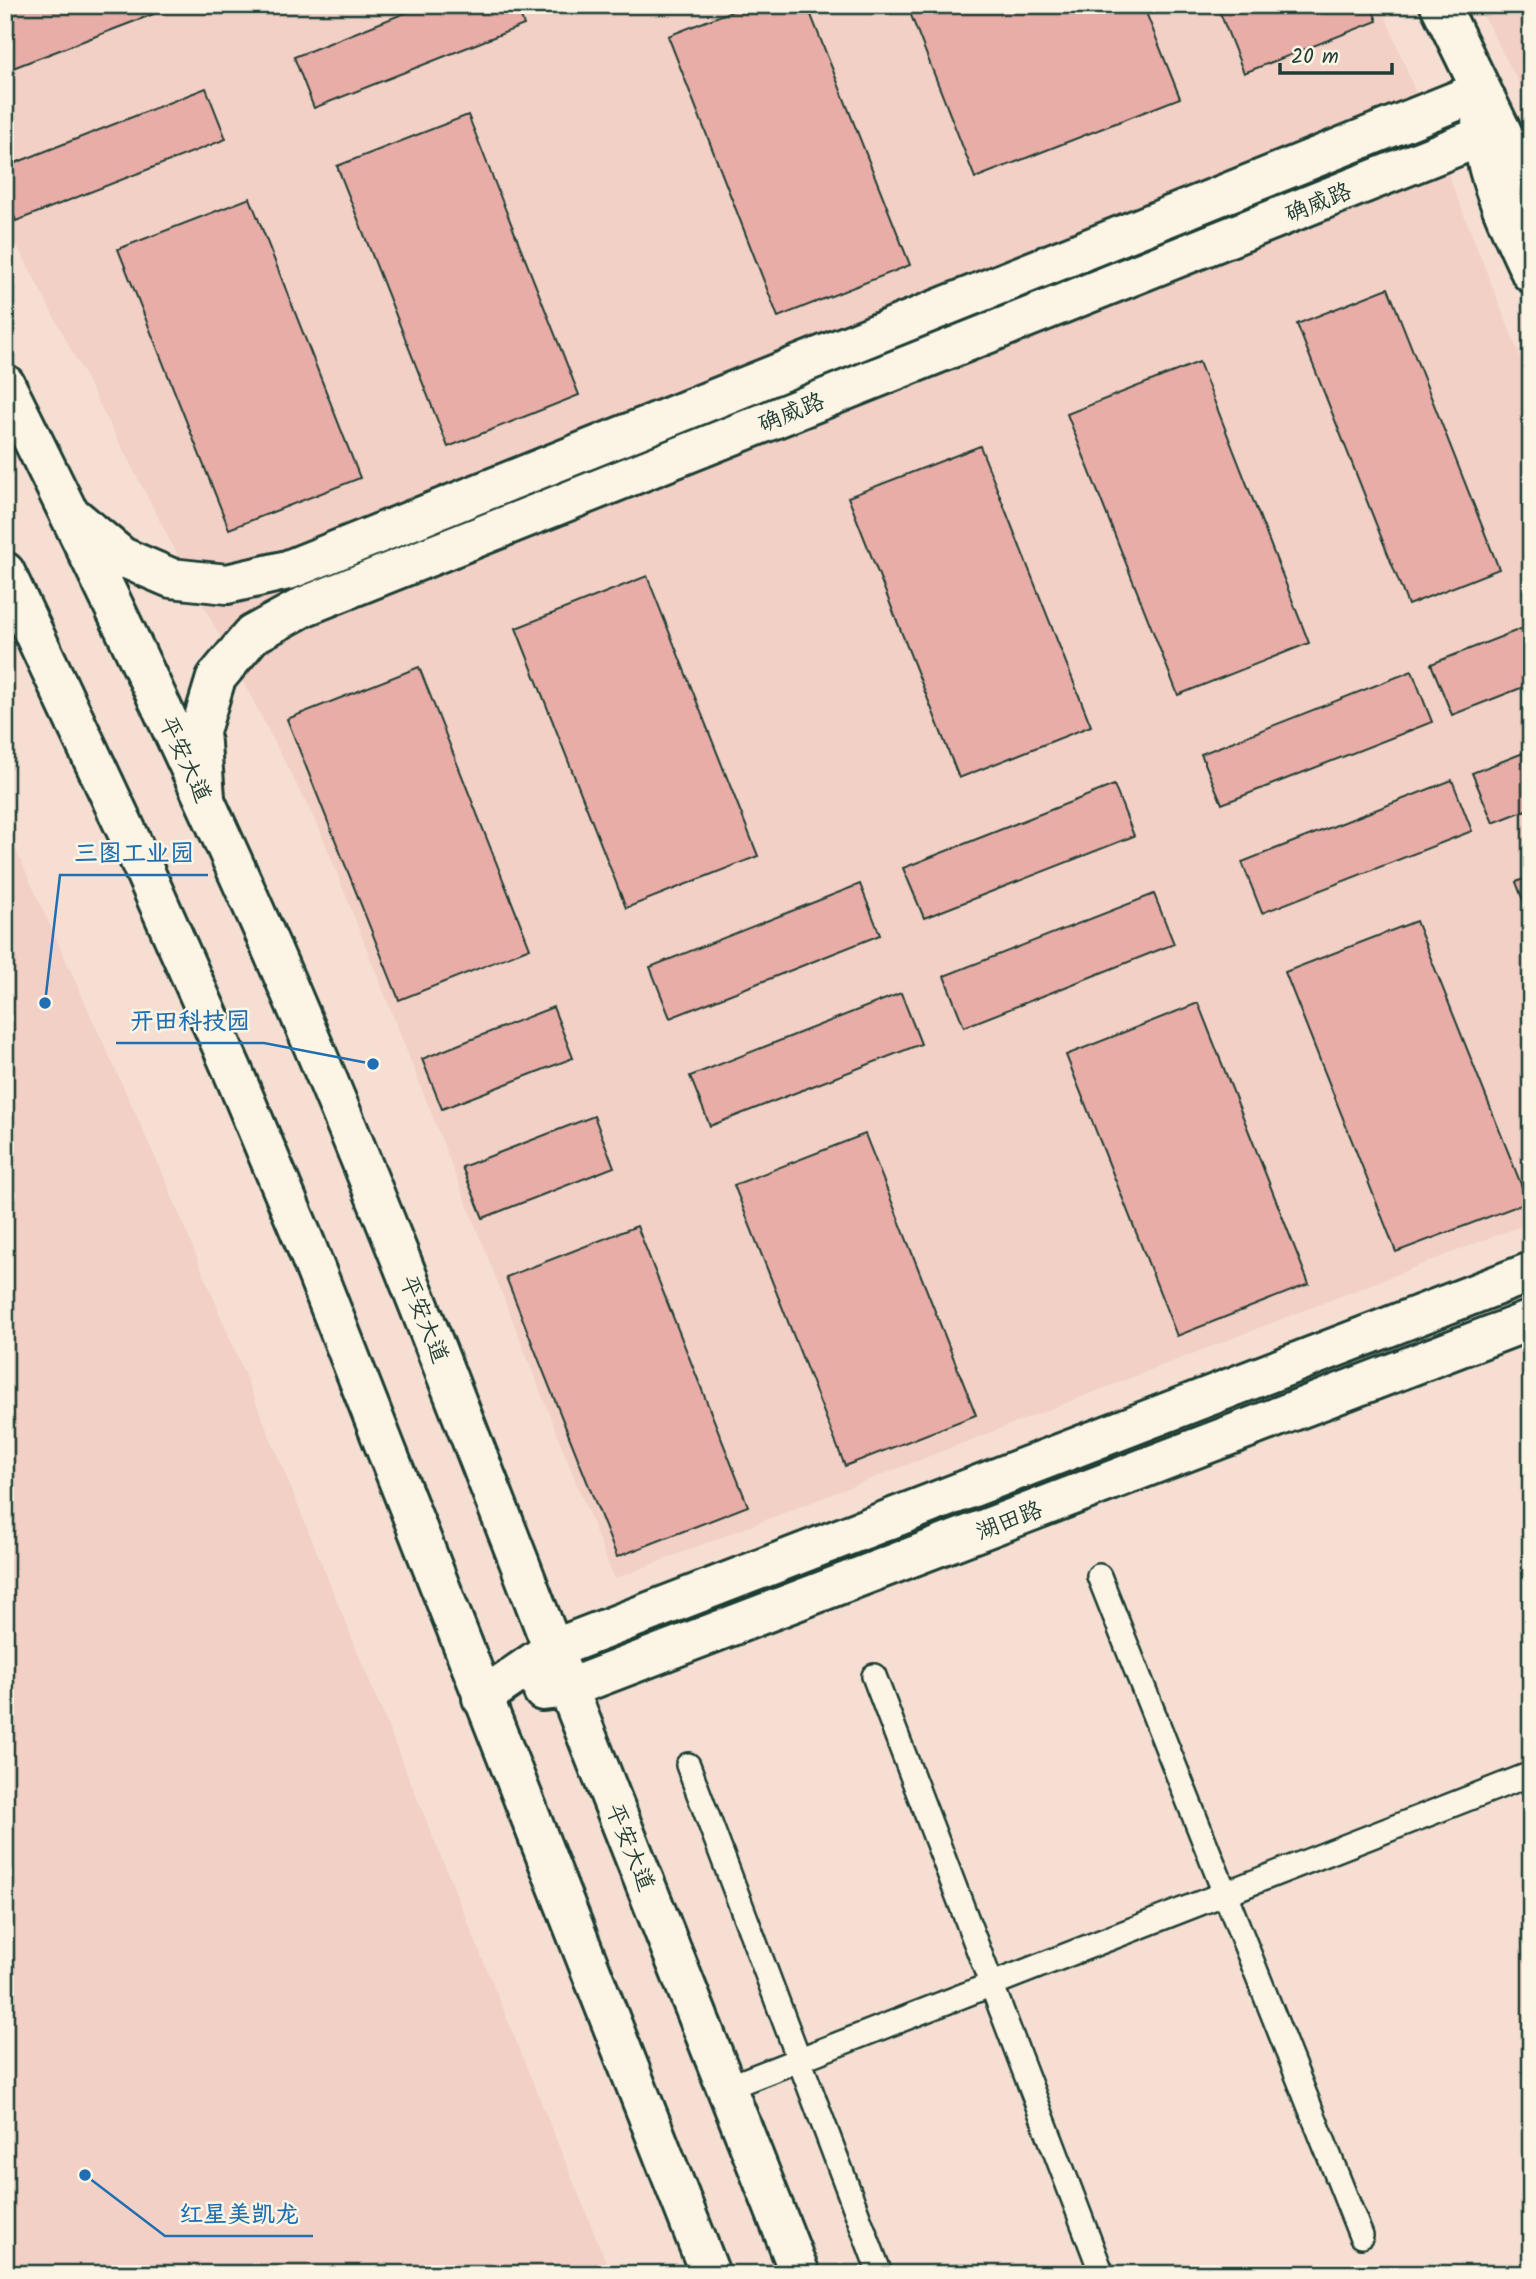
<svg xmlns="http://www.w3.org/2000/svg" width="1536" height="2279" viewBox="0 0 1536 2279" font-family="Kalam,'LXGW WenKai TC',sans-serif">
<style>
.built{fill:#f2d0c5}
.building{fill:#e8ada7;stroke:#1f3d34;stroke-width:2}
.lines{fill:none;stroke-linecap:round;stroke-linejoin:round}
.lane-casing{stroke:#1f3d34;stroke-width:28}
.street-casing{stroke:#1f3d34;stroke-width:44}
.secondary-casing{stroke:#1f3d34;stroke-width:44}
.lane{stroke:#fcf5e5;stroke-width:23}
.street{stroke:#fcf5e5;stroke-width:38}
.secondary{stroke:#fcf5e5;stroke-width:38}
.labels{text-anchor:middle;stroke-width:5;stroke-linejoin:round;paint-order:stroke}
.street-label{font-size:23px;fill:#1f3d34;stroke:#fcf5e5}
.leader{fill:none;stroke:#1f6fb2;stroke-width:2.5}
.callout-dot{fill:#1f6fb2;stroke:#fcf5e5;stroke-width:2.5}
.callout-label{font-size:24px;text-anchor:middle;font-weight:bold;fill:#1f6fb2;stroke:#fcf5e5;stroke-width:5;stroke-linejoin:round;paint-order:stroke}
</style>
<rect width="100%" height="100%" fill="#f6dfd2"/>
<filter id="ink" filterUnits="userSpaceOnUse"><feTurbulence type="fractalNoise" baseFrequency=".0143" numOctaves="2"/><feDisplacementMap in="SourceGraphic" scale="14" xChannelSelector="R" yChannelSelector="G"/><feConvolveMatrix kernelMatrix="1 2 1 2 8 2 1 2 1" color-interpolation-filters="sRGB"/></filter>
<g filter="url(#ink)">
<g class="built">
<path d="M5,5H1381L1531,384V1222L614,1579L320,830L5,222Z"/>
<path d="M1478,5H1531V107Z"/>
<path d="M5,826L165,1179L611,2274H5Z"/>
</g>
<g class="building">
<path d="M5,5H177L5,71Z"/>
<path d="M425,5H516L524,25L314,108L294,57Z"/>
<path d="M747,5H807L910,265L778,317L668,36Z"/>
<path d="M907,5H1143L1180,98L975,178Z"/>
<path d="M1217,5H1371L1377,21L1244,73Z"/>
<path d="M206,88L226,139L16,221L5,195V167Z"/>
<path d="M468,115L579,395L448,447L337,166Z"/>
<path d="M250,198L360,478L229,529L118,249Z"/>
<path d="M1388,288L1499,569L1408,605L1297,324Z"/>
<path d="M1199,362L1309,643L1178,695L1067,414Z"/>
<path d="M980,446L1091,726L959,778L848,497Z"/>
<path d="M647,576L758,856L626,908L516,628Z"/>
<path d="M1531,625V684L1452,715L1431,664Z"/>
<path d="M419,667L530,948L399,1000L287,719Z"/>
<path d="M1412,671L1432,722L1222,804L1201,754Z"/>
<path d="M1531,750V808L1493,823L1472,773Z"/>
<path d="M1452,780L1472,831L1262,913L1242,862Z"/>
<path d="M1114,785L1134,836L924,918L903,868Z"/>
<path d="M1531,876V921L1516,882Z"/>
<path d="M860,884L880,935L670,1018L650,967Z"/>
<path d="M1154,894L1174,944L964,1027L944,976Z"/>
<path d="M1416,921L1528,1202L1396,1252L1285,972Z"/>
<path d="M901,993L921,1044L710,1126L690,1076Z"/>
<path d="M1198,1003L1309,1284L1177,1336L1066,1055Z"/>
<path d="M553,1007L573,1058L442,1109L422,1059Z"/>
<path d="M594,1116L614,1167L483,1218L462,1167Z"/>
<path d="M865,1134L976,1415L845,1466L734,1185Z"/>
<path d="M637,1226L748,1506L617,1557L506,1277Z"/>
<path d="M5,2255L20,2274H5Z"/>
</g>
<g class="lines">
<g class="lane-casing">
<g id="lane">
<path d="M1099,1576L1361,2236"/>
<path d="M874,1676L1102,2274"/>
<path d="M688,1765L880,2274"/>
<path d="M726,2088L1531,1774"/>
</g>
</g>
<g class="street-casing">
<g id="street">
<path d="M1440,5L1531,192"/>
<path d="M1481,114C1481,170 1508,223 1531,273"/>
<path d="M69,513L122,557L171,578L227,584L288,570L1481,91"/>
<path d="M205,797L200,731L216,678L252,635L305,606L1500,129"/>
</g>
</g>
<g class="secondary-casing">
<g id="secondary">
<path d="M5,384C112,599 216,816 310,1038C384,1212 451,1388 520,1564C611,1802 707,2037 800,2274"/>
<path d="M5,572L128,834L232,1069L305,1243L710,2274"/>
<path d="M543,1691L569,1688L1531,1320"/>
<path d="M482,1698L553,1649L1531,1272"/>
</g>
</g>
<use href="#lane" class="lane"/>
<use href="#street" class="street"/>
<use href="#secondary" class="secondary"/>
</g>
</g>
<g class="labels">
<g class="street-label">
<text transform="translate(1318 202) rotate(-22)" y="8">确威路</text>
<text transform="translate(791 412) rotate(-22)" y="8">确威路</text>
<text transform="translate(186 759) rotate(65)" y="8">平安大道</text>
<text transform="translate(425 1319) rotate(68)" y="8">平安大道</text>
<text transform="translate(1009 1520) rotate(-21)" y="8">湖田路</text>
<text transform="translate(631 1847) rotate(68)" y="8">平安大道</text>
</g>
</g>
<path class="leader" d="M45 1003L60 875H208M373 1064L264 1043H116M85 2175L165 2236H313"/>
<g class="callout-dot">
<circle cx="45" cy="1003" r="7"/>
<circle cx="373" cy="1064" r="7"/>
<circle cx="85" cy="2175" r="7"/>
</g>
<g class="callout-label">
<text x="134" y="861">三图工业园</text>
<text x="190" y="1029">开田科技园</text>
<text x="239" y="2222">红星美凯龙</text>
</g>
<rect width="1536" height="2279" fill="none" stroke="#fcf5e5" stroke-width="28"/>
<rect x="14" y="14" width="1508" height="2251" fill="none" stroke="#1f3d34" stroke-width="2.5" filter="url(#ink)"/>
<path d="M1280 63v10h112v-10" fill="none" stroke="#1f3d34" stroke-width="3.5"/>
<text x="1291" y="63" font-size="21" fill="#1f3d34" stroke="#fcf5e5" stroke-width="5" paint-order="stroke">20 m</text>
</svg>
